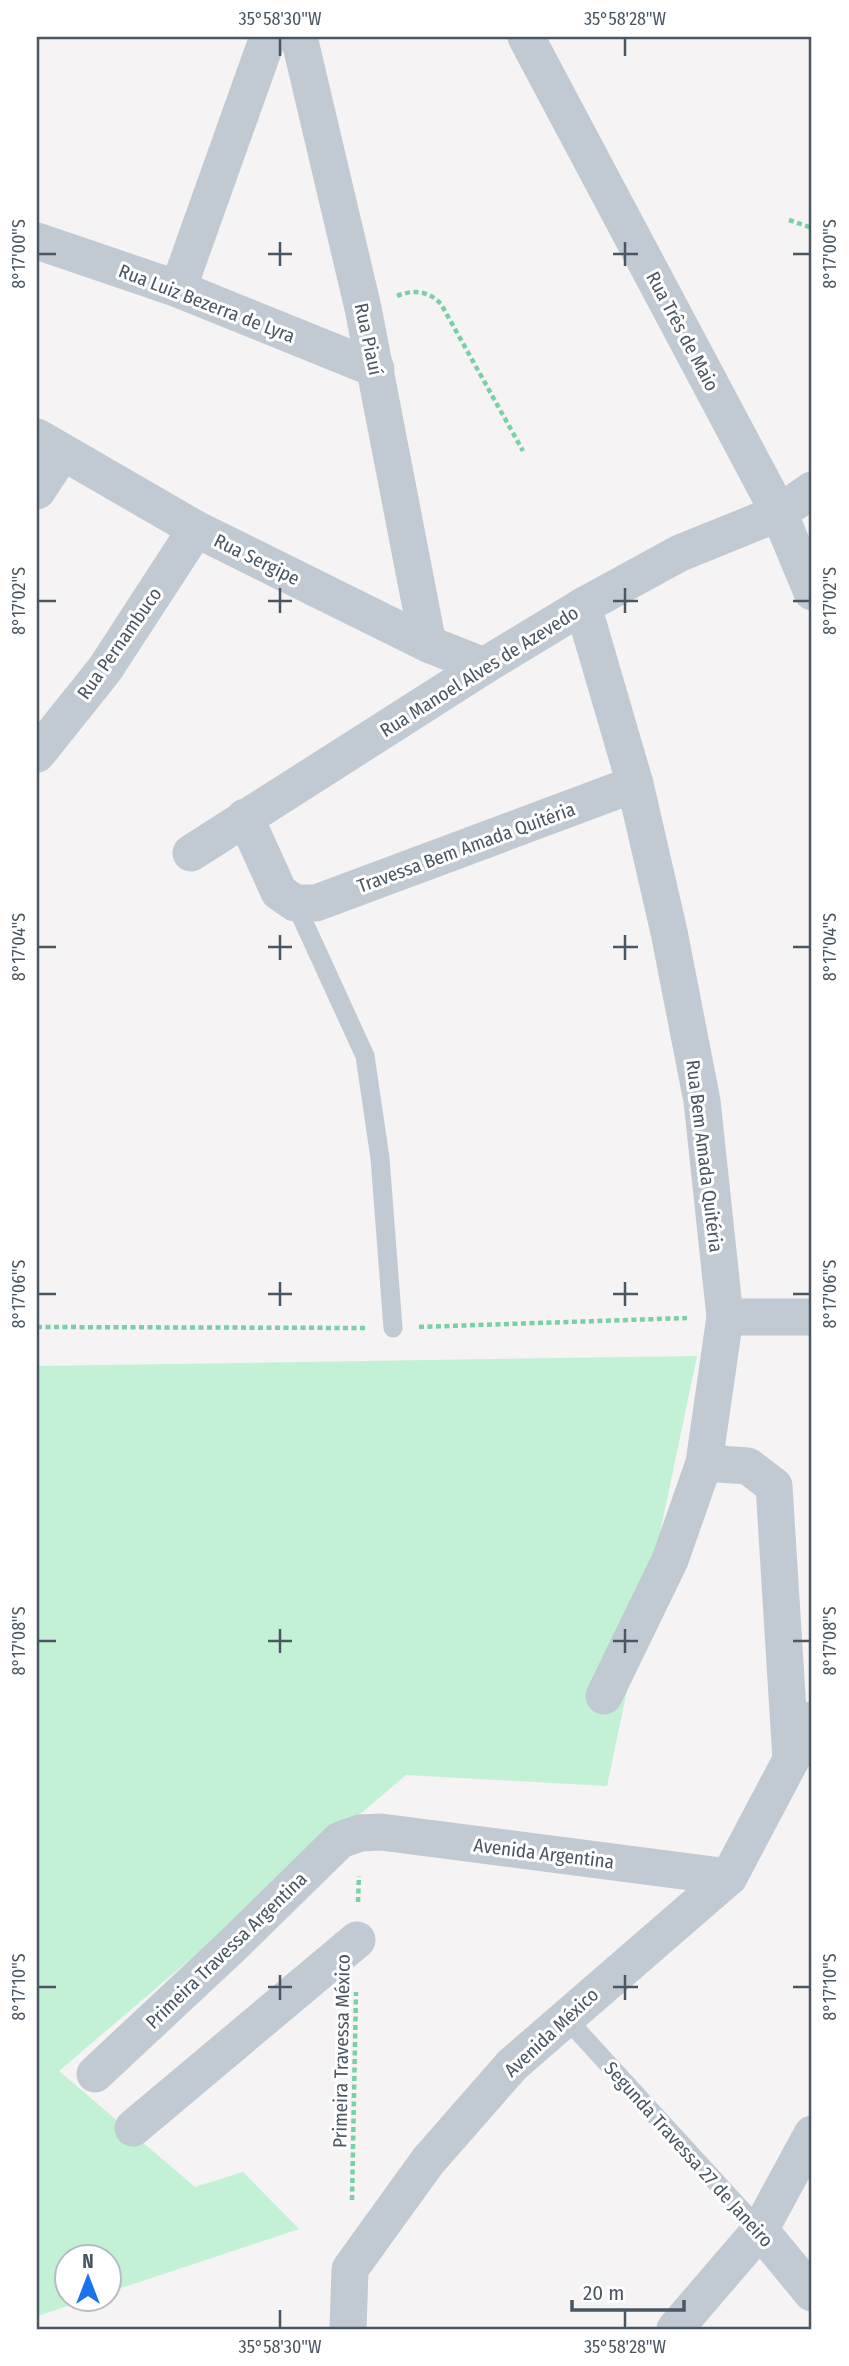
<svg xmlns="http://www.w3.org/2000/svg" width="849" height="2366" viewBox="0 0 849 2366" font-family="'Fira Sans Condensed',sans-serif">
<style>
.green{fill:#c3f1d5}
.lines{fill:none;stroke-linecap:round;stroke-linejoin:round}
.path{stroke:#7ad0a6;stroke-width:4.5;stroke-dasharray:5 3.5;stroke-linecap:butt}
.service{stroke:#c1cad2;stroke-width:19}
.minor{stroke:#c1cad2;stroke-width:37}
.ticks{fill:none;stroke:#4a5661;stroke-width:2.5}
.labels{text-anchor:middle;stroke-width:6;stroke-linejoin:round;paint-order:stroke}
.street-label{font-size:19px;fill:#4a5661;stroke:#fff}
.neatline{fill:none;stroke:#4a5661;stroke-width:2.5}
.ticks-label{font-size:18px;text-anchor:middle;fill:#4a5661}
</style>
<rect width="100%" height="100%" fill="#f5f3f3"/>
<path class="green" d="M697,1356L607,1786L406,1775L59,2071L195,2187L243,2172L299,2229L109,2292L108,2258H66V2300H86L37,2316V1366Z"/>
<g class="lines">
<g class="path">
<path d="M789,220L812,228"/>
<path d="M397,296C414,289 429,291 441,304L523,451"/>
<path d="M37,1327L365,1328"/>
<path d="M419,1327L687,1318"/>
<path d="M358,1902L359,1876"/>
<path d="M352,2200L356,1992"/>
</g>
<g class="service">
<path d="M295,903L365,1056L380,1158L393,1328"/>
<path d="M565,2017L760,2230"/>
</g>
<g class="minor">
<path d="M299,37L363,308L428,644"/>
<path d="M526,37L779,513L812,592"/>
<path d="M37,241L178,289L376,369"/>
<path d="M178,289L268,37"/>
<path d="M37,437L196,529L428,644L484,666"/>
<path d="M37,491L62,453"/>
<path d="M583,606L635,784L669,932L702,1101L725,1317L704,1463L670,1560L604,1696"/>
<path d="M37,754L105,669L196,529"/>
<path d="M245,817L279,892L295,903H316L635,784"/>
<path d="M191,853L484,666L583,606L680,553L779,513L812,490"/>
<path d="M725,1317H812"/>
<path d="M704,1463L748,1466L774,1486L791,1760"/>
<path d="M95,2074L234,1944L340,1840L360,1833L381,1832L729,1877"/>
<path d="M133,2128L357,1940"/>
<path d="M760,2230L812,2293"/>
<path d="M348,2329L350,2269L428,2161L512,2065L729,1877L812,1720"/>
<path d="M675,2329L760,2230L812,2134"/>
</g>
</g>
<path class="ticks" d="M280,38V56M625,38V56M280,242V266M625,242V266M38,254H56M268,254H292M613,254H638M793,254H810M280,588V613M625,588V613M38,601H56M268,601H292M613,601H638M793,601H810M280,935V960M625,935V960M38,947H56M268,947H292M613,947H638M793,947H810M280,1282V1306M625,1282V1306M38,1294H56M268,1294H292M613,1294H638M793,1294H810M280,1629V1653M625,1629V1653M38,1641H56M268,1641H292M613,1641H638M793,1641H810M280,1975V2000M625,1975V2000M38,1987H56M268,1987H292M613,1987H638M793,1987H810M280,2310V2328M625,2310V2328"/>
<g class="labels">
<g class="street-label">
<text transform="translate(207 303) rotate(21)" y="7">Rua Luiz Bezerra de Lyra</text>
<text transform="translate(683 331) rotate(62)" y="7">Rua Três de Maio</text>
<text transform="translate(369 339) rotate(78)" y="7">Rua Piauí</text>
<text transform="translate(257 559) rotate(26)" y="7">Rua Sergipe</text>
<text transform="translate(119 643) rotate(-55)" y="7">Rua Pernambuco</text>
<text transform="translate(479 671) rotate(-32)" y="7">Rua Manoel Alves de Azevedo</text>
<text transform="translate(466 847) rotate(-20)" y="7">Travessa Bem Amada Quitéria</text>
<text transform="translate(705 1156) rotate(83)" y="7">Rua Bem Amada Quitéria</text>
<text transform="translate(544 1853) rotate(7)" y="7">Avenida Argentina</text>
<text transform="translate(226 1950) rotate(-44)" y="7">Primeira Travessa Argentina</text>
<text transform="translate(551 2032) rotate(-43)" y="7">Avenida México</text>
<text transform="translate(341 2051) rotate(-89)" y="7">Primeira Travessa México</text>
<text transform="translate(689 2154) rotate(48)" y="7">Segunda Travessa 27 de Janeiro</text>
</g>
</g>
<rect width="849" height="2366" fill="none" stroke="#ffffff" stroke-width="77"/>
<g transform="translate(88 2278)"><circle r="33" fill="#ffffff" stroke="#b7bbc0" stroke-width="2"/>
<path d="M0-5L12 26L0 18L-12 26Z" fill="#1a73e8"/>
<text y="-10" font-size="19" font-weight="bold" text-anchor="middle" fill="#4a5661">N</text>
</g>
<path d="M572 2300v10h112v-10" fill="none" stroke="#4a5661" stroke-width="3.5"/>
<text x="583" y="2300" font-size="21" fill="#4a5661" stroke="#ffffff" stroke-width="5" paint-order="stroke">20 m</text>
<rect x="38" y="38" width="772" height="2290" class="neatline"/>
<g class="ticks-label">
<text x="280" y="25">35°58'30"W</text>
<text x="625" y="25">35°58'28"W</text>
<text transform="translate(19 254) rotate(-90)" y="6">8°17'00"S</text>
<text transform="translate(830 254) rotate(-90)" y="6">8°17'00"S</text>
<text transform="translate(19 601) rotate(-90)" y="6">8°17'02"S</text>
<text transform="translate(830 601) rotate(-90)" y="6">8°17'02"S</text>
<text transform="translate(19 947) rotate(-90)" y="6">8°17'04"S</text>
<text transform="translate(830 947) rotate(-90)" y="6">8°17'04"S</text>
<text transform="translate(19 1294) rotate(-90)" y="6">8°17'06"S</text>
<text transform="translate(830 1294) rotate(-90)" y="6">8°17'06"S</text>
<text transform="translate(19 1641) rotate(-90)" y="6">8°17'08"S</text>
<text transform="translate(830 1641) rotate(-90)" y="6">8°17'08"S</text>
<text transform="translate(19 1987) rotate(-90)" y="6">8°17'10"S</text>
<text transform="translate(830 1987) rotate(-90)" y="6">8°17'10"S</text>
<text x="280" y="2353">35°58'30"W</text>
<text x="625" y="2353">35°58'28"W</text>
</g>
</svg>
